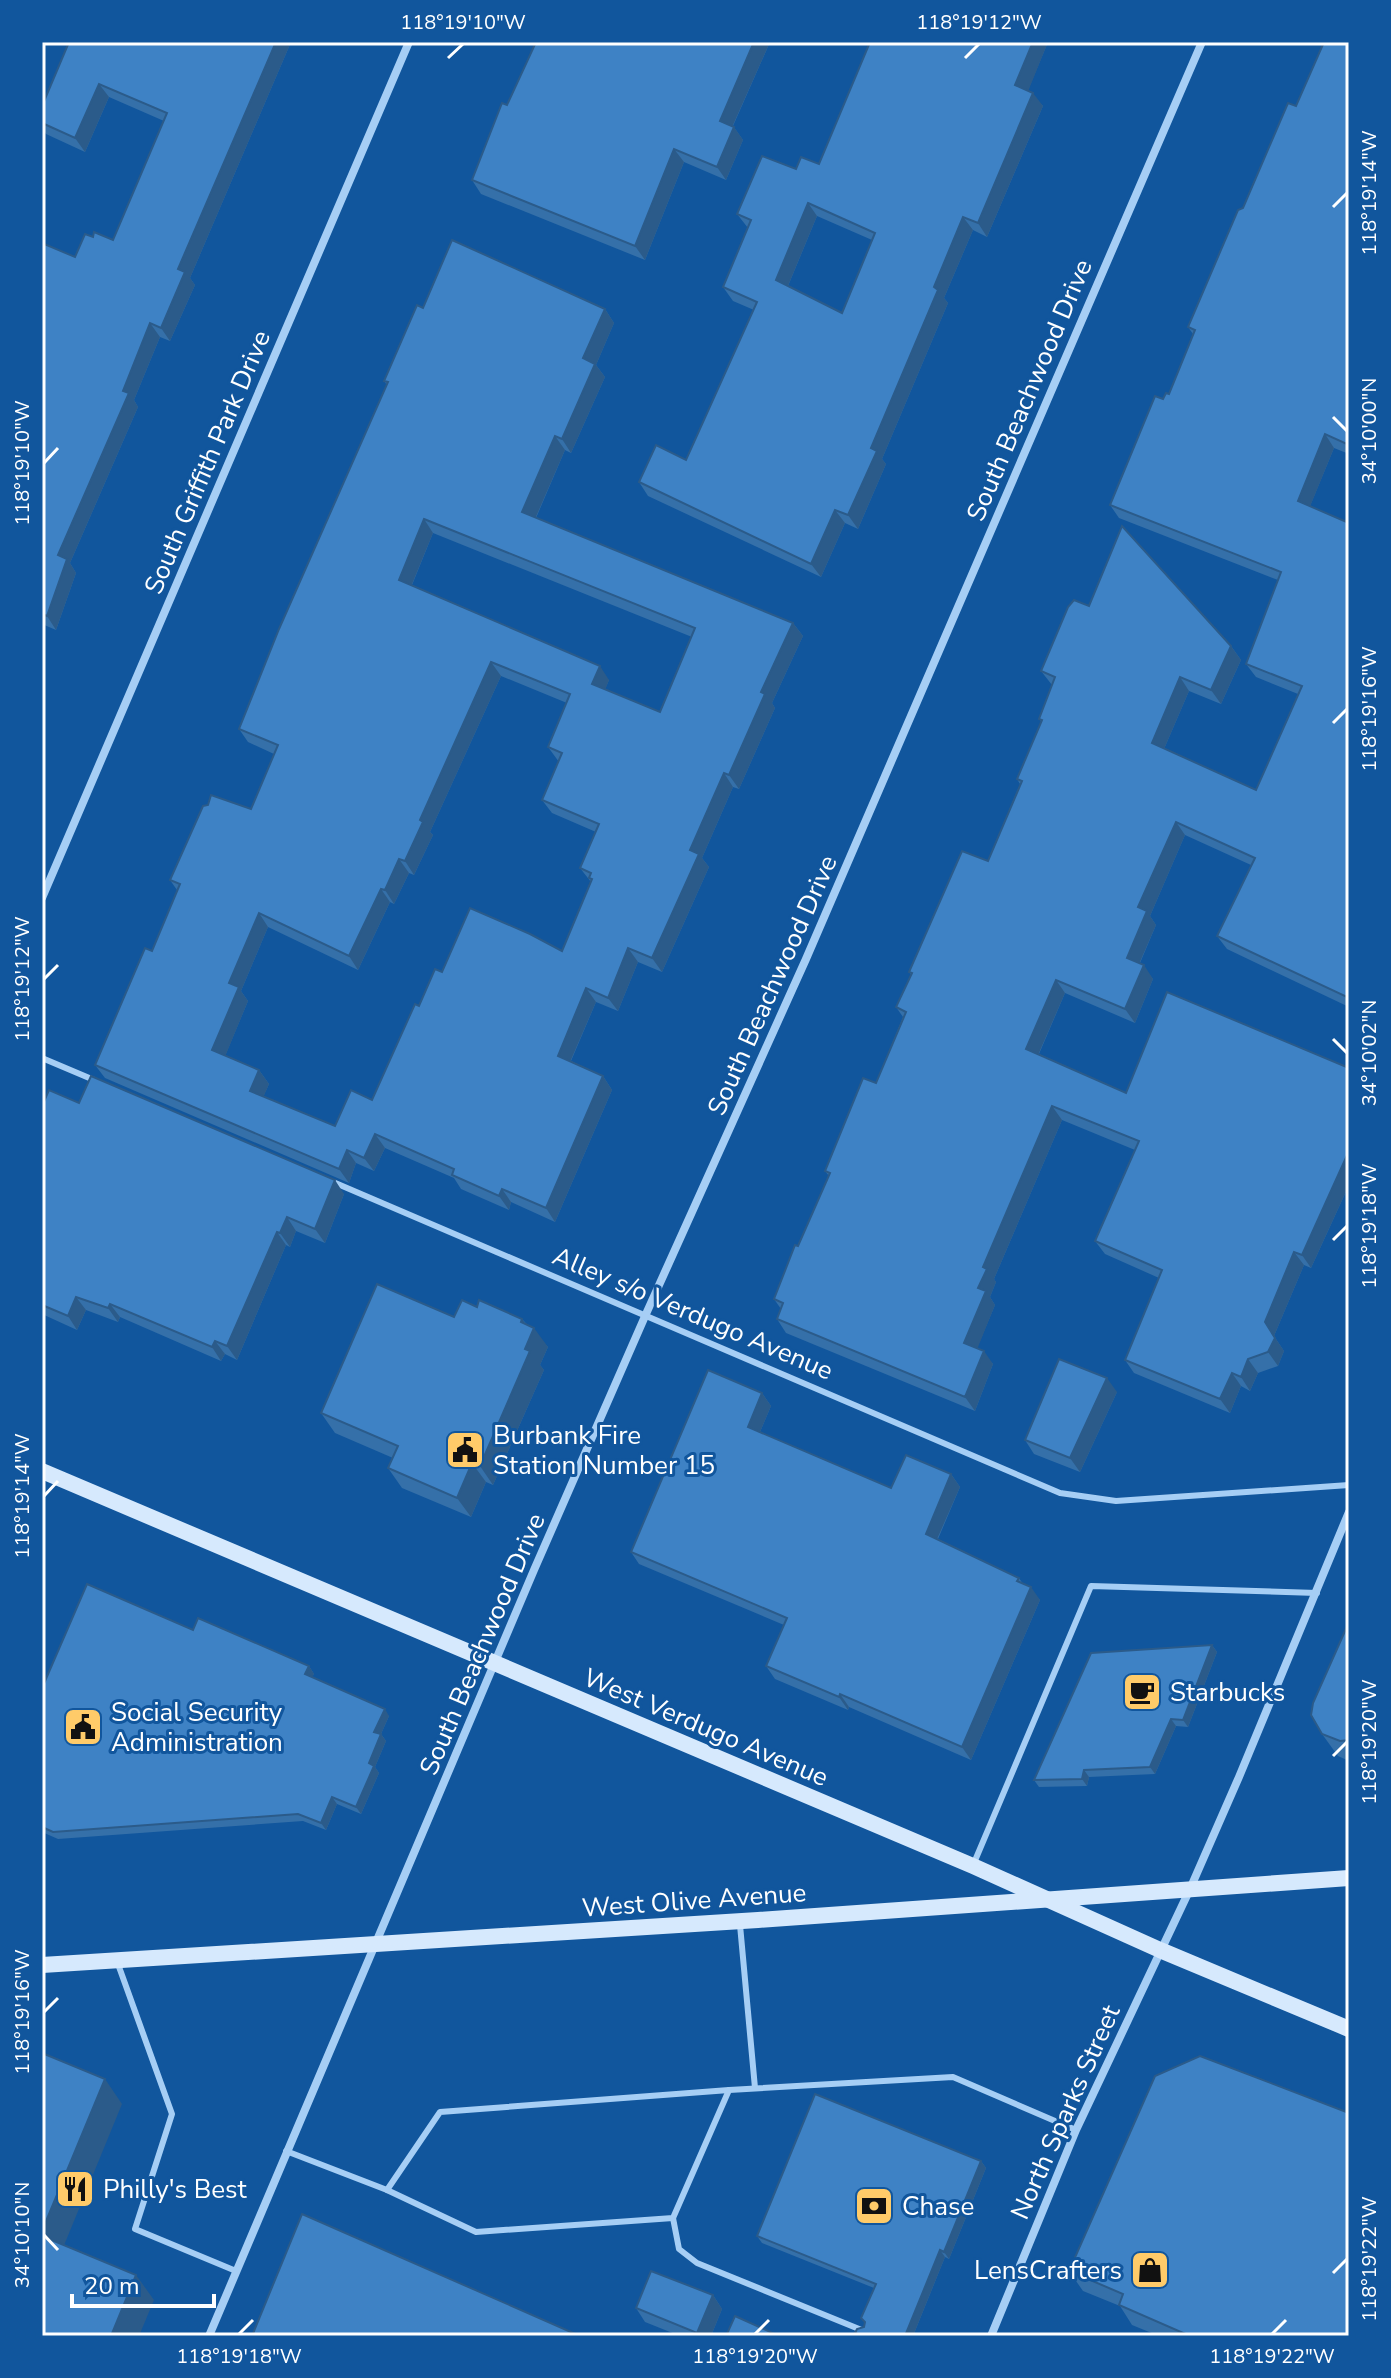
<svg xmlns="http://www.w3.org/2000/svg" width="1391" height="2378" viewBox="0 0 1391 2378" font-family="'Nunito Sans',sans-serif">
<style>
.lines{fill:none;stroke-linecap:round;stroke-linejoin:round}
.lane{stroke:#a6cef5;stroke-width:6}
.street{stroke:#a6cef5;stroke-width:8}
.secondary{stroke:#d6e9fd;stroke-width:16}
.wall{fill:#3570a9;fill-rule:evenodd}
.shaded-wall{fill:#2b5b8a}
.building{fill:#3e82c5;stroke:#2b5b8a;stroke-width:2;fill-rule:evenodd}
.ticks{fill:none;stroke:#fff;stroke-width:3}
.labels{text-anchor:middle;stroke-width:6;stroke-linejoin:round;paint-order:stroke}
.street-label{font-size:26px;fill:#fff;stroke:#11569d}
.poi-label{font-size:26px;fill:#fff;stroke:#11569d;text-anchor:start}
.neatline{fill:none;stroke:#fff;stroke-width:3}
.ticks-label{font-size:20px;text-anchor:middle;fill:#fff}
</style>
<rect width="100%" height="100%" fill="#11569d"/>
<g class="lines">
<g class="lane">
<path d="M42,1058L94,1080"/>
<path d="M333,1182L1060,1493L1116,1501L1349,1485"/>
<path d="M974,1863L1091,1586L1317,1593"/>
<path d="M740,1925L755,2088"/>
<path d="M118,1964L172,2114L135,2229L236,2271"/>
<path d="M286,2151L387,2190L476,2232L673,2218L729,2090L953,2077L1076,2130"/>
<path d="M387,2190L440,2112L729,2090"/>
<path d="M673,2218L679,2249L697,2263L864,2331"/>
</g>
<g class="street">
<path d="M42,898L409,42"/>
<path d="M209,2336L534,1570L646,1314L806,959L1202,42"/>
<path d="M991,2336L1076,2130L1190,1889L1239,1777L1349,1512"/>
</g>
<g class="secondary">
<path d="M42,1471L973,1866L1160,1950L1349,2029"/>
<path d="M42,1965L758,1920L1349,1878"/>
</g>
</g>
<g class="wall">
<path d="M69,42H291L190,278L195,285L170,341L160,337L134,400L138,407L70,563L76,573L56,630L42,624V243L75,257L93,237L113,240L164,121L109,97L85,152L46,134L42,128V106Z"/>
<path d="M536,42H770L733,126L743,140L726,180L684,162L645,260L481,194L472,180L514,92Z"/>
<path d="M870,42H1048L1028,90L1043,106L987,237L973,230L944,298L948,303L882,459L886,464L858,529L845,523L821,577L648,496L639,482L686,460L754,310L733,301L723,287L748,228L737,214L796,169L819,164ZM817,216L872,240L842,313L788,286Z"/>
<path d="M1349,42V454L1334,448L1310,506L1349,523V1007L1227,949L1217,936L1251,865L1185,835L1150,916L1156,925L1140,963L1153,979L1135,1023L1065,993L1039,1054L1126,1093L1349,1068V1185L1311,1268L1304,1265L1274,1336L1284,1351L1278,1366L1258,1373L1250,1391L1241,1386L1230,1413L1134,1373L1125,1360L1159,1278L1105,1254L1095,1241L1135,1150L1062,1120L994,1279L996,1282L990,1297L995,1305L977,1348L993,1364L975,1411L786,1333L777,1319L781,1309L774,1299L829,1176L825,1171L876,1083L903,1017L896,1007L911,975L909,972L988,861L1020,784L1017,779L1042,722L1039,719L1052,685L1041,671L1089,606L1231,646L1241,660L1221,704L1189,691L1164,749L1256,790L1298,694L1256,677L1246,664L1278,580L1119,518L1110,505L1163,399L1169,394L1193,334L1188,327L1243,208L1296,106Z"/>
<path d="M423,308L605,309L614,323L596,365L605,377L571,453L565,450L536,518L793,623L803,636L772,703L775,708L739,789L733,787L702,858L709,867L662,972L638,962L618,1011L596,1002L571,1061L603,1076L612,1090L555,1222L511,1202L509,1210L461,1189L454,1178L385,1148L374,1171L356,1163L349,1183L105,1078L95,1065L152,951L177,890L170,880L251,809L274,754L248,742L239,729L387,385L384,381ZM433,533L692,637L660,712L605,689L609,680L412,585ZM501,676L567,703L548,747L559,762L542,800L552,813L596,832L580,868L591,882L562,951L442,972L419,1006L372,1100L335,1126L263,1097L269,1084L259,1070L225,1056L248,1001L241,991L268,927L358,970L390,902L394,904L409,873L414,875L433,835L430,832Z"/>
<path d="M79,1103L344,1194L325,1243L296,1231L290,1247L286,1245L237,1360L225,1354L221,1361L120,1317L118,1322L86,1310L77,1330L42,1314V1106Z"/>
<path d="M477,1307L522,1319L548,1347L540,1365L544,1370L493,1485L486,1482L471,1517L402,1488L388,1468L393,1458L335,1433L321,1413L454,1317Z"/>
<path d="M1117,1392L1080,1472L1034,1454L1025,1440Z"/>
<path d="M762,1393L771,1406L760,1432L891,1488L951,1474L960,1487L938,1539L1019,1578L1023,1584L1040,1600L971,1760L849,1707L848,1710L775,1679L766,1666L784,1625L639,1564L631,1552Z"/>
<path d="M1349,1622V1761L1338,1756L1322,1734Z"/>
<path d="M193,1630L309,1666L314,1674L312,1677L389,1716L381,1734L386,1741L375,1767L379,1773L361,1814L337,1804L326,1830L303,1821L58,1839L42,1832V1688Z"/>
<path d="M1212,1645L1217,1652L1188,1727L1176,1726L1155,1774L1089,1777L1087,1786L1039,1787L1034,1780Z"/>
<path d="M981,2161L986,2168L949,2259L945,2257L913,2336H857L855,2333L864,2327L874,2288L762,2243L757,2236Z"/>
<path d="M1069,2271L1349,2336H1159L1132,2325L1120,2306L1083,2291Z"/>
<path d="M713,2295L722,2309L711,2336H680L645,2322L636,2308Z"/>
</g>
<g class="shaded-wall">
<path d="M276,42H291L190,278L195,285L170,341L161,328L178,269Z"/>
<path d="M754,42H770L729,134L720,121Z"/>
<path d="M1033,42H1048L1025,99L1015,85Z"/>
<path d="M99,84L109,97L85,152L75,138Z"/>
<path d="M1033,93L1043,106L987,237L978,223Z"/>
<path d="M734,127L743,140L726,180L717,167Z"/>
<path d="M674,149L684,162L645,260L635,246Z"/>
<path d="M808,203L817,216L785,293L776,280Z"/>
<path d="M963,217L973,230L944,298L948,303L882,459L886,464L858,529L848,515L871,448L934,287Z"/>
<path d="M605,309L614,323L596,365L605,377L571,453L562,439L583,358Z"/>
<path d="M150,323L160,337L134,400L138,407L70,563L76,573L56,630L47,616L58,555Z"/>
<path d="M1325,434L1334,448L1307,514L1298,501Z"/>
<path d="M555,436L565,450L532,526L522,512Z"/>
<path d="M835,510L845,523L821,577L811,564Z"/>
<path d="M424,519L433,533L408,594L399,580Z"/>
<path d="M793,623L803,636L772,703L775,708L739,789L729,775L761,692Z"/>
<path d="M1231,646L1241,660L1221,704L1211,690Z"/>
<path d="M491,662L501,676L430,832L433,835L414,875L405,861L420,820Z"/>
<path d="M600,666L609,680L602,698L592,684Z"/>
<path d="M1180,677L1189,691L1161,756L1152,743Z"/>
<path d="M724,773L733,787L702,858L709,867L662,972L652,958L690,850Z"/>
<path d="M1176,822L1185,835L1150,916L1156,925L1136,971L1127,958L1138,907Z"/>
<path d="M399,859L409,873L394,904L385,890Z"/>
<path d="M381,889L390,902L358,970L349,956Z"/>
<path d="M259,913L268,927L241,991L248,1001L222,1064L212,1050L229,983Z"/>
<path d="M628,948L638,962L618,1011L608,998Z"/>
<path d="M1144,965L1153,979L1135,1023L1125,1009Z"/>
<path d="M1056,980L1065,993L1035,1062L1026,1049Z"/>
<path d="M586,988L596,1002L567,1069L558,1056Z"/>
<path d="M259,1070L269,1084L260,1105L250,1091Z"/>
<path d="M603,1076L612,1090L555,1222L546,1208Z"/>
<path d="M1052,1106L1062,1120L994,1279L996,1282L990,1297L995,1305L974,1357L964,1343L983,1267Z"/>
<path d="M375,1134L385,1148L374,1171L364,1158Z"/>
<path d="M347,1150L356,1163L349,1183L339,1169Z"/>
<path d="M1349,1151V1185L1311,1268L1302,1255Z"/>
<path d="M335,1180L344,1194L325,1243L315,1229Z"/>
<path d="M502,1189L511,1202L509,1210L499,1196Z"/>
<path d="M287,1217L296,1231L290,1247L280,1233Z"/>
<path d="M277,1232L286,1245L237,1360L227,1346Z"/>
<path d="M1294,1252L1304,1265L1274,1336L1284,1351L1278,1366L1268,1352L1265,1322Z"/>
<path d="M76,1297L86,1310L77,1330L68,1316Z"/>
<path d="M110,1304L120,1317L118,1322L108,1308Z"/>
<path d="M522,1319L532,1333L534,1328L548,1347L540,1365L544,1370L493,1485L480,1466L525,1349L521,1322Z"/>
<path d="M215,1341L225,1354L221,1361L212,1347Z"/>
<path d="M984,1351L993,1364L975,1411L965,1397Z"/>
<path d="M1248,1359L1258,1373L1250,1391L1241,1377Z"/>
<path d="M1232,1373L1241,1386L1230,1413L1220,1399Z"/>
<path d="M1107,1378L1117,1392L1080,1472L1070,1458Z"/>
<path d="M762,1393L771,1406L757,1439L748,1427Z"/>
<path d="M472,1463L486,1482L471,1517L457,1498Z"/>
<path d="M951,1474L960,1487L934,1546L926,1534Z"/>
<path d="M1031,1587L1040,1600L971,1760L962,1747Z"/>
<path d="M1212,1645L1217,1652L1188,1727L1183,1720Z"/>
<path d="M309,1666L314,1674L310,1681L305,1674Z"/>
<path d="M840,1694L849,1707L848,1710L839,1697Z"/>
<path d="M385,1709L389,1716L381,1734L386,1741L375,1767L379,1773L361,1814L356,1807L369,1763L374,1732Z"/>
<path d="M1171,1719L1176,1726L1155,1774L1150,1767Z"/>
<path d="M1084,1770L1089,1777L1087,1786L1082,1779Z"/>
<path d="M332,1797L337,1804L326,1830L321,1823Z"/>
<path d="M105,2079L122,2104L58,2260L42,2237V2231Z"/>
<path d="M981,2161L986,2168L949,2259L944,2252Z"/>
<path d="M940,2250L945,2257L913,2336H905Z"/>
<path d="M136,2275L154,2300L139,2336H111Z"/>
<path d="M713,2295L722,2309L711,2336H699L697,2333Z"/>
</g>
<g class="building">
<path d="M69,42H276L178,269L185,272L161,328L150,323L123,391L129,393L58,555L67,559L47,616L42,614V243L75,257L85,234L93,237L94,232L113,240L167,113L99,84L75,138L42,123V106Z"/>
<path d="M536,42H754L720,121L734,127L717,167L674,149L635,246L472,180L502,103L507,105Z"/>
<path d="M870,42H1033L1015,85L1033,93L978,223L963,217L934,287L938,290L871,448L877,451L848,515L835,510L811,564L639,482L656,445L686,460L757,302L723,287L751,220L737,214L762,156L796,169L801,157L819,164ZM808,203L875,233L842,313L776,280Z"/>
<path d="M1324,42H1349V445L1325,434L1298,501L1349,523V998L1217,936L1255,858L1176,822L1138,907L1147,911L1127,958L1144,965L1125,1009L1056,980L1026,1049L1126,1093L1167,992L1349,1068V1151L1302,1255L1294,1252L1265,1322L1275,1338L1268,1352L1248,1359L1241,1377L1232,1373L1220,1399L1125,1360L1162,1270L1095,1241L1139,1141L1052,1106L983,1267L987,1269L978,1288L986,1291L964,1343L984,1351L965,1397L777,1319L783,1303L774,1299L795,1245L798,1246L830,1173L825,1171L863,1078L876,1083L906,1012L896,1007L912,973L909,972L962,851L988,861L1022,781L1017,779L1042,720L1039,719L1055,677L1041,671L1068,607L1074,600L1089,606L1122,526L1231,646L1211,690L1180,677L1152,743L1256,790L1302,686L1246,664L1281,572L1110,505L1155,396L1163,399L1166,393L1169,394L1195,330L1188,327L1238,210L1243,208L1288,103L1296,106Z"/>
<path d="M452,240L605,309L583,358L595,364L562,439L555,436L522,512L793,623L761,692L765,694L729,775L724,773L690,850L699,854L652,958L628,948L608,998L586,988L558,1056L603,1076L546,1208L502,1189L499,1196L452,1175L454,1169L375,1134L364,1158L347,1150L339,1169L95,1065L145,948L152,951L180,884L170,880L203,806L208,805L211,795L251,809L278,745L239,729L279,629L388,382L384,381L417,305L423,308ZM424,519L695,628L660,712L592,684L600,666L399,580ZM491,662L570,694L548,747L562,753L542,800L599,824L580,868L591,873L589,878L592,879L562,951L530,934L470,908L442,972L435,969L419,1006L415,1004L372,1100L351,1090L335,1126L250,1091L259,1070L212,1050L239,987L229,983L259,913L349,956L381,889L385,890L399,859L405,861L423,822L420,820Z"/>
<path d="M91,1076L335,1180L315,1229L287,1217L280,1233L277,1232L227,1346L215,1341L212,1347L110,1304L108,1308L76,1297L68,1316L42,1305V1106L49,1090L79,1103Z"/>
<path d="M377,1284L454,1317L462,1300L477,1307L479,1300L522,1319L521,1322L534,1328L525,1349L530,1351L480,1466L472,1463L457,1498L388,1468L398,1446L321,1413Z"/>
<path d="M1059,1359L1107,1378L1070,1458L1025,1440Z"/>
<path d="M708,1370L762,1393L748,1427L891,1488L906,1455L951,1474L926,1534L1019,1578L1017,1581L1031,1587L962,1747L840,1694L839,1697L766,1666L787,1618L631,1552Z"/>
<path d="M87,1584L193,1630L198,1618L309,1666L305,1674L385,1709L374,1732L381,1734L369,1763L374,1766L356,1807L332,1797L321,1823L298,1814L53,1832L42,1827V1688Z"/>
<path d="M1349,1622V1740L1340,1741L1322,1734L1311,1715L1313,1703Z"/>
<path d="M1212,1645L1183,1720L1171,1719L1150,1767L1084,1770L1082,1779L1034,1780L1091,1653Z"/>
<path d="M42,2053L105,2079L42,2231Z"/>
<path d="M1200,2056L1349,2113V2336H1190L1119,2305L1123,2294L1069,2271L1155,2076Z"/>
<path d="M815,2094L981,2161L944,2252L940,2250L905,2336H862L855,2333L857,2329L864,2327L865,2322L861,2318L876,2284L757,2236Z"/>
<path d="M302,2214L580,2336H252Z"/>
<path d="M42,2236L136,2275L111,2336H42Z"/>
<path d="M651,2271L713,2295L697,2333L636,2308Z"/>
<path d="M735,2316L779,2336H726Z"/>
</g>
<path class="ticks" d="M448,58L463,44M965,58L979,44M1333,207L1347,193M1333,417L1347,431M44,463L58,448M1333,723L1347,709M44,979L58,965M1333,1039L1347,1053M1333,1240L1347,1226M44,1496L58,1481M1333,1756L1347,1742M44,2012L58,1998M44,2235L58,2250M1333,2273L1347,2259M239,2334L253,2320M755,2334L769,2320M1272,2334L1286,2320"/>
<defs>
<g id="civic-square" transform="scale(2)"><rect x="-9" y="-9" width="18" height="18" rx="4" fill="#ffcb69" stroke="#11569d"/><path d="M-.6-6.5H3V-4.5H.6V-3L4-1V1h2V6H-6V1h2V-1L-.6-3ZM-1.2 2.5V6h2.4V2.5Z" fill="#111"/></g>
<g id="cafe-square" transform="scale(2)"><rect x="-9" y="-9" width="18" height="18" rx="4" fill="#ffcb69" stroke="#11569d"/><path d="M-5.5-4.5H6V0H3Q3 3.5 0 3.5H-2.5Q-5.5 3.5-5.5 0ZM3-3.2v2h1.7v-2ZM-6 4.5H4V6H-6Z" fill="#111"/></g>
<g id="restaurant-square" transform="scale(2)"><rect x="-9" y="-9" width="18" height="18" rx="4" fill="#ffcb69" stroke="#11569d"/><path d="M-5-6h1v4h1v-4h1v4h1v-4h1v5L-1.5 .5V6h-2V.5L-5-1ZM5-6V6H3V1.5H1.5Q1.5-4 5-6Z" fill="#111"/></g>
<g id="bank-square" transform="scale(2)"><rect x="-9" y="-9" width="18" height="18" rx="4" fill="#ffcb69" stroke="#11569d"/><path d="M-6-4H6V4H-6ZM0-2.3a2.3 2.3 0 1 0 0 4.6a2.3 2.3 0 1 0 0-4.6Z" fill="#111"/></g>
<g id="shop-square" transform="scale(2)"><rect x="-9" y="-9" width="18" height="18" rx="4" fill="#ffcb69" stroke="#11569d"/><path d="M-5-2.5h2.3a2.7 3.5 0 0 1 5.4 0H5L5.5 6h-11ZM-1.5-2.5h3a1.5 2.3 0 0 0-3 0Z" fill="#111"/></g>
</defs>
<g fill-rule="evenodd">
<use href="#civic-square" x="465" y="1450"/>
<use href="#cafe-square" x="1142" y="1692"/>
<use href="#civic-square" x="83" y="1727"/>
<use href="#restaurant-square" x="75" y="2189"/>
<use href="#bank-square" x="874" y="2206"/>
<use href="#shop-square" x="1150" y="2270"/>
</g>
<g class="labels">
<g class="street-label">
<text transform="translate(1029 390) rotate(-67)" y="9">South Beachwood Drive</text>
<text transform="translate(207 462) rotate(-67)" y="9">South Griffith Park Drive</text>
<text transform="translate(772 985) rotate(-66)" y="9">South Beachwood Drive</text>
<text transform="translate(693 1313) rotate(23)" y="9">Alley s/o Verdugo Avenue</text>
<text transform="translate(482 1644) rotate(-67)" y="9">South Beachwood Drive</text>
<text transform="translate(706 1727) rotate(23)" y="9">West Verdugo Avenue</text>
<text transform="translate(694 1900) rotate(-4)" y="9">West Olive Avenue</text>
<text transform="translate(1065 2112) rotate(-66)" y="9">North Sparks Street</text>
</g>
<g class="poi-label">
<text x="493" y="1444">Burbank Fire<tspan x="493" dy="30">Station Number 15</tspan></text>
<text x="1170" y="1701">Starbucks</text>
<text x="111" y="1721">Social Security<tspan x="111" dy="30">Administration</tspan></text>
<text x="103" y="2198">Philly's Best</text>
<text x="902" y="2215">Chase</text>
<text x="1122" y="2279" text-anchor="end">LensCrafters</text>
</g>
</g>
<rect width="1391" height="2378" fill="none" stroke="#11569d" stroke-width="88"/>
<path d="M72 2294v12h142v-12" fill="none" stroke="#ffffff" stroke-width="4"/>
<text x="84" y="2294" font-size="24" fill="#ffffff" stroke="#11569d" stroke-width="6" paint-order="stroke">20 m</text>
<rect x="44" y="44" width="1303" height="2290" class="neatline"/>
<g class="ticks-label">
<text x="463" y="29">118°19'10"W</text>
<text x="979" y="29">118°19'12"W</text>
<text transform="translate(1369 193) rotate(-90)" y="7">118°19'14"W</text>
<text transform="translate(1369 431) rotate(-90)" y="7">34°10'00"N</text>
<text transform="translate(22 463) rotate(-90)" y="7">118°19'10"W</text>
<text transform="translate(1369 709) rotate(-90)" y="7">118°19'16"W</text>
<text transform="translate(22 979) rotate(-90)" y="7">118°19'12"W</text>
<text transform="translate(1369 1053) rotate(-90)" y="7">34°10'02"N</text>
<text transform="translate(1369 1226) rotate(-90)" y="7">118°19'18"W</text>
<text transform="translate(22 1496) rotate(-90)" y="7">118°19'14"W</text>
<text transform="translate(1369 1742) rotate(-90)" y="7">118°19'20"W</text>
<text transform="translate(22 2012) rotate(-90)" y="7">118°19'16"W</text>
<text transform="translate(22 2235) rotate(-90)" y="7">34°10'10"N</text>
<text transform="translate(1369 2259) rotate(-90)" y="7">118°19'22"W</text>
<text x="239" y="2363">118°19'18"W</text>
<text x="755" y="2363">118°19'20"W</text>
<text x="1272" y="2363">118°19'22"W</text>
</g>
</svg>
